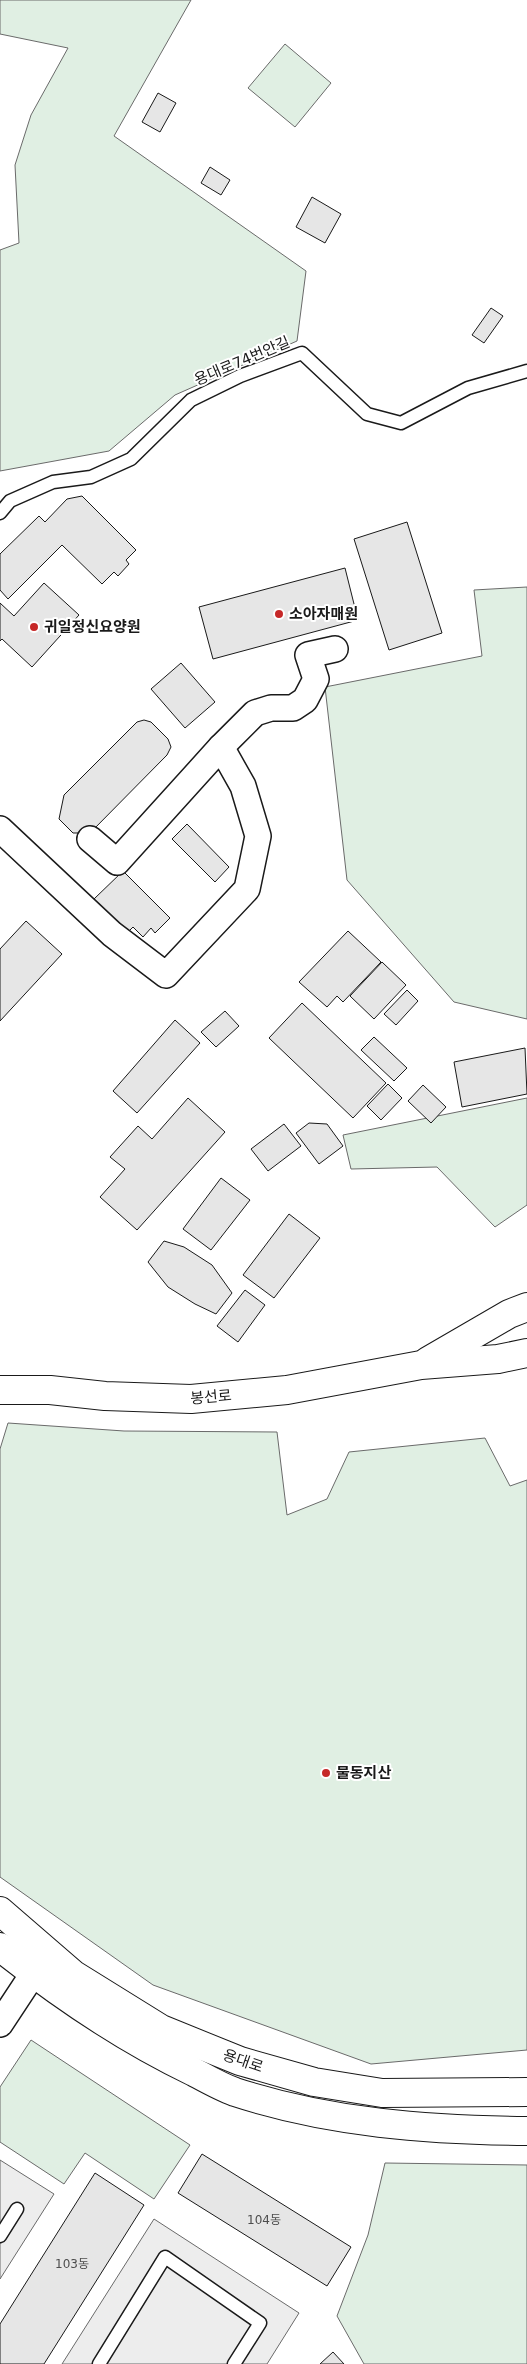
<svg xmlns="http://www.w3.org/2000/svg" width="527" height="2364" viewBox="0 0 527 2364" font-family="'DejaVu Sans','Noto Sans KR',sans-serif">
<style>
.green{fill:#e0efe3;stroke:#6a6a6a}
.parking{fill:#ededed;stroke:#6a6a6a}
.building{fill:#e6e6e6;stroke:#1a1a1a}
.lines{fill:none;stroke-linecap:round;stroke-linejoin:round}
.lane-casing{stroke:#1a1a1a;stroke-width:15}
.street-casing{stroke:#1a1a1a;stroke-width:28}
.secondary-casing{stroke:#1a1a1a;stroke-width:30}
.lane{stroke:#fff;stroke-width:12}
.street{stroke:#fff;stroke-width:25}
.secondary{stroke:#fff;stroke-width:28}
.poi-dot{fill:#c62828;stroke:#fff;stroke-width:2}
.labels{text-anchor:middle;stroke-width:4;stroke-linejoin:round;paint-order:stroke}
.number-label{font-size:12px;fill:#4d4d4d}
.street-label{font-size:15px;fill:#1a1a1a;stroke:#fff}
.poi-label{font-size:15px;font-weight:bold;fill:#1a1a1a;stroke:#fff;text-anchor:start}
</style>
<rect width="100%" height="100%" fill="#fff"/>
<g class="green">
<path d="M0,0H191L114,136L306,271L297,341L175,395L109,451L0,471V250L19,243L15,165L31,115L68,48L0,34Z"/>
<path d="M285,44L331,83L295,127L248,88Z"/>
<path d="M527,587V1019L454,1002L347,880L325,687L482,656L474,590Z"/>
<path d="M527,1098V1205L495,1227L437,1167L351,1169L343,1135Z"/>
<path d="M8,1423L124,1431L277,1432L287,1515L327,1499L349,1452L485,1438L510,1486L527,1480V2050L371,2064L153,1985L0,1877V1449Z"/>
<path d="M31,2040L190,2145L154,2199L85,2153L64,2184L0,2142V2087Z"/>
<path d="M385,2163L527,2165V2364H364L337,2316L368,2235Z"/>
</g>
<g class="parking">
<path d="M0,2160L54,2194L0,2279Z"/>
<path d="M154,2219L299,2313L267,2364H62Z"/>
</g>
<g class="building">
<path d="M158,93L176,103L160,132L142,122Z"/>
<path d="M210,167L230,180L221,195L201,183Z"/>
<path d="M312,197L341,214L325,243L296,227Z"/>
<path d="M491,308L503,316L484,343L472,335Z"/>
<path d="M82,496L136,550L126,560L129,564L118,576L114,572L102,584L62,545L8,599L0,590V554L39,516L45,522L67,499Z"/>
<path d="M407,522L442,633L389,650L354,539Z"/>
<path d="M345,568L358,620L213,659L199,607Z"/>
<path d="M44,583L79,615L32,667L2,639L0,641V603L14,616Z"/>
<path d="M181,663L215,702L185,728L151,689Z"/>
<path d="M144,720L151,722L168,739L171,747L167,755L90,833H73L59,819L64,795L137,722Z"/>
<path d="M187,824L229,867L215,882L172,839Z"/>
<path d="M123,871L170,918L155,933L151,928L143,937L133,927L128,932L94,899Z"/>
<path d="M26,921L62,954L0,1021V949Z"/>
<path d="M348,931L381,962L343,1002L337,996L327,1007L299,982Z"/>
<path d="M382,962L406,985L374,1019L350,996Z"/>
<path d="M407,990L418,1001L396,1025L384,1014Z"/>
<path d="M302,1003L386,1083L353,1118L269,1038Z"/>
<path d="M225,1011L239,1026L216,1047L201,1032Z"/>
<path d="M175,1020L200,1043L137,1113L113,1091Z"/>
<path d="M374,1037L407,1068L394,1081L361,1050Z"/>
<path d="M525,1048L527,1094L462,1107L454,1062Z"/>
<path d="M388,1084L402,1098L381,1120L367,1106Z"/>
<path d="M423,1085L446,1107L431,1123L408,1101Z"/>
<path d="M188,1098L225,1132L137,1230L100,1197L125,1169L110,1157L138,1126L152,1139Z"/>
<path d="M309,1123L327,1124L343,1146L319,1164L296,1133Z"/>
<path d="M284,1124L301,1146L268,1171L251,1149Z"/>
<path d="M221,1178L250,1200L211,1250L183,1229Z"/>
<path d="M289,1214L320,1238L274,1298L243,1275Z"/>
<path d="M164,1241L184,1247L212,1265L232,1293L216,1314L195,1304L168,1287L148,1262Z"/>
<path d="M245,1290L265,1305L238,1342L217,1326Z"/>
<path d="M202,2154L351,2247L327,2286L178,2193Z"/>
<path d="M95,2173L144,2205L44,2364H0V2324Z"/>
<path d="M333,2352L344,2364H320Z"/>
</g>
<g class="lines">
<g class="lane-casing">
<g id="lane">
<path d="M0,513L10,501L53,482L91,477L131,459L191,400L240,376L302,353L367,414L401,423L468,388L527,371"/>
<path d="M0,2236L17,2209"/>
<path d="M99,2364L165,2257L260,2323L234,2364"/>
</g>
</g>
<g class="street-casing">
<g id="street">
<path d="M221,747L255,713L271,708H293L305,700L316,679L308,655L335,649"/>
<path d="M0,829L112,934L166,975L247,889L258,836L243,786L221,747L117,862L90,839"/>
<path d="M0,2024L33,1974"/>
</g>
</g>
<g class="secondary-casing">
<g id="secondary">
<path d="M428,1361L509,1314L527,1307"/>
<path d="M0,1390H50L105,1396L191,1399L287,1390L421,1365L498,1359L527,1353"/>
<path d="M0,1911L74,1975L161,2029L240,2061L314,2082L382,2093L527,2092"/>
<path d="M0,1947C60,1995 125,2039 194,2072C207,2079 221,2087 235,2092C330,2123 428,2130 527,2131"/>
</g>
</g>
<use href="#lane" class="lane"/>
<use href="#street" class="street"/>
<use href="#secondary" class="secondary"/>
</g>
<g class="poi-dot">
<circle cx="279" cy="614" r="5"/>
<circle cx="34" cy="627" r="5"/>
<circle cx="326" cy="1773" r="5"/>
</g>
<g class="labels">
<g class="number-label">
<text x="264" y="2224">104동</text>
<text x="72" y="2268">103동</text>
</g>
<g class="street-label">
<text transform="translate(242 361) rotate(-23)" y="5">용대로74번안길</text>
<text transform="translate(211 1397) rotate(-5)" y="5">봉선로</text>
<text transform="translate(243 2061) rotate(19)" y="5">용대로</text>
</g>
<g class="poi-label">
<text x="289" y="619">소아자매원</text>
<text x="44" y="632">귀일정신요양원</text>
<text x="336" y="1778">물동지산</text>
</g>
</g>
</svg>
